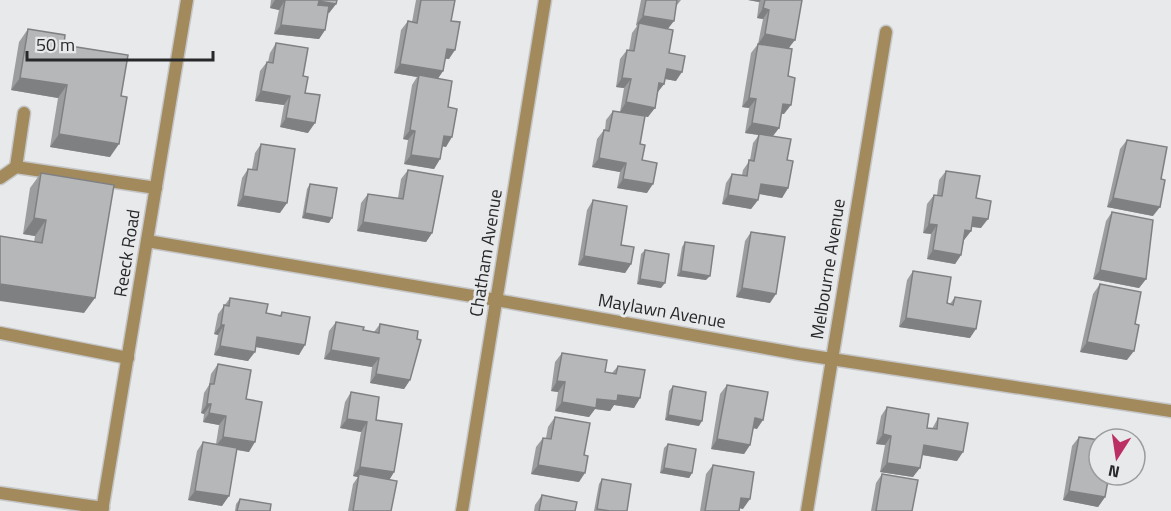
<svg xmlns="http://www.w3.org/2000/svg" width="1171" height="511" viewBox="0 0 1171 511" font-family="'Titillium Web',sans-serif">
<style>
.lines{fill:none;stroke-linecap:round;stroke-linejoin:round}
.service-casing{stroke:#c4c6c8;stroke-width:15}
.minor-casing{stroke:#c4c6c8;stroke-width:15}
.tertiary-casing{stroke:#c4c6c8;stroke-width:15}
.service{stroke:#a38a5d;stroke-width:12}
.minor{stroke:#a38a5d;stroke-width:12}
.tertiary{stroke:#a38a5d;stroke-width:12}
.wall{fill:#9c9d9f}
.shaded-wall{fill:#7f8082}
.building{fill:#b5b7b9;stroke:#7f8082;stroke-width:1.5}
.labels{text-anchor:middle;stroke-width:6;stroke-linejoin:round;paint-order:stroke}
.street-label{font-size:18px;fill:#272829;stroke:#e7e9eb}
</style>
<rect width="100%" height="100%" fill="#e7e9eb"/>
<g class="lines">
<g class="service-casing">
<g id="service">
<path d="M16,167L24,113"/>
<path d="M0,178L16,167L156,188"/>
<path d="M0,333L128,358"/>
</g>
</g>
<g class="minor-casing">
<g id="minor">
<path d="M147,241L496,300L799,354L1171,411"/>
<path d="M0,493L103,508"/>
<path d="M462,511L545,0"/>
<path d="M807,511L886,32"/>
</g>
</g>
<g class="tertiary-casing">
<path id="tertiary" d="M102,511L187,0"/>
</g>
<use href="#service" class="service"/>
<use href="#minor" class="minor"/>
<use href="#tertiary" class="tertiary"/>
</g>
<g class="wall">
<path d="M271,0H337L336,4L329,13H328L325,30L319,39L274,34L279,10L270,8Z"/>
<path d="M416,0H455L451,21L449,59H445L443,71L438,78L448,107L446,147L442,146L440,159L434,169L404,164L408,140L403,139L412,85L417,77L394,73L401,30L408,21L412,22Z"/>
<path d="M641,0H681L677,5H676L668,29L669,53L676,81L665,79L664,84L657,93L648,117L645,116L640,144L647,193L617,188L620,172L592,167L597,139L604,130H605L606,120L613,111L620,112L624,88L616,87L620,59L627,50H629L632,33L637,26L636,25Z"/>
<path d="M748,0H802L789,49L788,76L784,114H781L779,128L773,136L787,160L788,188L782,198L759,194L758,200L751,209L722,204L726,183L732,174L742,175L743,170L750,160L753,143L759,135L745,133L749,108L742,107L751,53L758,44L763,19L757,18L759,2Z"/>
<path d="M28,29L64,45L121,96L110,157L50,147L58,98L11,90L19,42Z"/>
<path d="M276,43L303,76L308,133L280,127L284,105L255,101L260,71L267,62H268L270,53Z"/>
<path d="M1127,140L1153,216L1107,207L1120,149Z"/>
<path d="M261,144L280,213L237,206L242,178L248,169H252L255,153Z"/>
<path d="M408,170L432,233L426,242L357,231L361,203L368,194L398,198L401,179Z"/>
<path d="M946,171L976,198L981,228L972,227L971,231L964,240L961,255L955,264L927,259L931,234L923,233L927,204L934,195H937L939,180Z"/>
<path d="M41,173L84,313L34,242L35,236L23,234L30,188Z"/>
<path d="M310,184L329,223L302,218L307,189Z"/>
<path d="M593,200L621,245L631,264L625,273L578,265L587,210Z"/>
<path d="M1112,212L1146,279L1139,288L1093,279L1106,221Z"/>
<path d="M751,232L770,303L736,297L745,241Z"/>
<path d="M685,242L706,280L677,276L682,247Z"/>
<path d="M645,250L661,288L637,284L641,254Z"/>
<path d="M913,271L947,303L950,304L955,297L970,338L899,327L907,280Z"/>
<path d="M1100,284L1127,360L1080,352L1093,294Z"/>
<path d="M230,298L266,313L280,316L282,312L299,355L255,347L248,361L214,355L218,335L214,334L218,314Z"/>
<path d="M336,322L363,330L374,332L380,324L410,380L404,389L370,383L372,367L324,359L329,331Z"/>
<path d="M562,353L605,372L612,373L618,366L640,398L634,408L614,405L610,411L595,409L589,417L555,411L558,392L551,391L555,362Z"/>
<path d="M218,364L246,399L249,452L237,450L222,506L188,500L197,451L203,442L216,444L219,425L203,422L204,414L201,413L204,393L209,385L211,374Z"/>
<path d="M727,385L757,429L753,428L750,445L744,454L711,449L720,394Z"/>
<path d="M673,386L699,426L665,420L669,391Z"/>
<path d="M351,392L376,420L394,472L389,480L391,511H348L353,484L358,477L353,476L361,432L340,428L345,402Z"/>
<path d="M887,407L927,428L932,429L938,418L957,461L922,455L913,477L880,472L885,445L876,444L881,416Z"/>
<path d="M555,417L579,482L531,474L536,447L543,438H546L548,427Z"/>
<path d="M1079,437L1105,497L1098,507L1063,500L1072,446Z"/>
<path d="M668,444L692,473L689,478L660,473L664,448Z"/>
<path d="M713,465L743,509L740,508L739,511H700L706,474Z"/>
<path d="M882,474L912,511H871L876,483Z"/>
<path d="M602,479L627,511H594L599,484Z"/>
<path d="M542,495L575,511H534L535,505Z"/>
<path d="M240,499L270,511H235L236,504Z"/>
</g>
<g class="shaded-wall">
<path d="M275,0H285L279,10L270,8Z"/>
<path d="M748,0H761L759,2Z"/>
<path d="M319,1L336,4L329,13L312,10Z"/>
<path d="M763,8L769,10L763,19L757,18Z"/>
<path d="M643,16L674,21L667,30L639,23L636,25Z"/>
<path d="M281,25L325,30L319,39L274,34Z"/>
<path d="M765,34L795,40L788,49L758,44Z"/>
<path d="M447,49L455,50L449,59L440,58Z"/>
<path d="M400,64L443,71L437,80L419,75L417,77L394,73Z"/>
<path d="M667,69L682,72L676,81L660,78Z"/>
<path d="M20,78L67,85L58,98L11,90Z"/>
<path d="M622,78L631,79L624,88L616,87Z"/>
<path d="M659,83L664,84L657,93Z"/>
<path d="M261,91L290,96L284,105L255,101Z"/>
<path d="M749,98L756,99L749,108L742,107Z"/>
<path d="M626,102L655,108L648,117L620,112Z"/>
<path d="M783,104L791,105L784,114L776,113Z"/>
<path d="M286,118L315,123L308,133L280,127Z"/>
<path d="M752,123L779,128L772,137L745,133Z"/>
<path d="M410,130L415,131L408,140L403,139Z"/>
<path d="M59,134L119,144L110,157L50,147Z"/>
<path d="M444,136L452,137L446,147L437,145Z"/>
<path d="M411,155L440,159L434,169L404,164Z"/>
<path d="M599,158L626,163L620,172L592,167Z"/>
<path d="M623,179L653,184L647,193L617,188Z"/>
<path d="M761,184L788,188L782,198L754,193Z"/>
<path d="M728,195L758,200L751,209L722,204Z"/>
<path d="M243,196L287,203L280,213L237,206Z"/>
<path d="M1113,198L1160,207L1153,216L1107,207Z"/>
<path d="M305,213L332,218L329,223L302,218Z"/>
<path d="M973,217L988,219L981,228L967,226Z"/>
<path d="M34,218L46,220L35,236L23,234Z"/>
<path d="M363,222L432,233L426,242L357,231Z"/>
<path d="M929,224L937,225L931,234L923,233Z"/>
<path d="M965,230L971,231L964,240H959Z"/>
<path d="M933,250L961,255L955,264L927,259Z"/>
<path d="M584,256L631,264L625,273L578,265Z"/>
<path d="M1100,270L1146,279L1139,288L1093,279Z"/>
<path d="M681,271L710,276L706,280L677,276Z"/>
<path d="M640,279L665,283L661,288L637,284Z"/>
<path d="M0,284L95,298L84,313L0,301Z"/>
<path d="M742,288L776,294L770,303L736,297Z"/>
<path d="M906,318L976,329L970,338L899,327Z"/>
<path d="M221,325H224L218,335L214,334Z"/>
<path d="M257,337L305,345L299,355L251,346Z"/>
<path d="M1087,342L1134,351L1127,360L1080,352Z"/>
<path d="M220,346L255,352L248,361L214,355Z"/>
<path d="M331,350L379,358L372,367L324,359Z"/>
<path d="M376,374L410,380L404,389L370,383Z"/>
<path d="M557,381L565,382L558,392L551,391Z"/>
<path d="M618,395L640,398L634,408L614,405L610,411L595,409L589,417L555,411L562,402L597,399Z"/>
<path d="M207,404H211L204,414L201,413Z"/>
<path d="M209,413L226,416L219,425L203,422Z"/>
<path d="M668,415L702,421L699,426L665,420Z"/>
<path d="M755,418L763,420L757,429L749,427Z"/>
<path d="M347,419L367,422L361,432L340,428Z"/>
<path d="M883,434L891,436L885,445L876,444Z"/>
<path d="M223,437L255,442L249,452L216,446Z"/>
<path d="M717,439L750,445L744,454L711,449Z"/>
<path d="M924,445L963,452L957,461L917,454Z"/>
<path d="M887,463L920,468L913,477L880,472Z"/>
<path d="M538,465L585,473L579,482L531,474Z"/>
<path d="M360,467L394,472L388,482L359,474L358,477L353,476Z"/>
<path d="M664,468L692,473L689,478L660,473Z"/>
<path d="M195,491L229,496L222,506L188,500Z"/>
<path d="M1069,491L1105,497L1098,507L1063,500Z"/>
<path d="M741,498L750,499L743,509L735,507Z"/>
</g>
<g class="building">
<path d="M282,0H337L336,4L319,1L318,5L329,6L325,30L281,25L285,0Z"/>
<path d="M421,0H455L451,21L460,22L455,50L447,49L443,71L400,64L408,21L417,23Z"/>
<path d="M646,0H677L674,21L643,16Z"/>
<path d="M765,0H802L795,40L765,34L769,10L763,8Z"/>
<path d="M639,23L673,30L669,53L685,56L682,72L667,69L664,84L659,83L655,108L626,102L631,79L622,78L627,50L634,51Z"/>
<path d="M28,29L65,35L64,45L128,55L121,96L127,97L119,144L59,134L67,85L20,78Z"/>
<path d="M276,43L308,48L303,76L308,77L305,93L320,95L315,123L286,118L290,96L261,91L267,62L273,63Z"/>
<path d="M758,44L792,49L788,76L795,78L791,105L783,104L779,128L752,123L756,99L749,98Z"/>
<path d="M419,75L452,81L448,107L457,109L452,137L444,136L440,159L411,155L415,131L410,130Z"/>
<path d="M613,111L645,116L640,144L645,145L642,160L657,163L653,184L623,179L626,163L599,158L604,130L609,131Z"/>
<path d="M759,134L791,139L787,160L793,161L788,188L761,184L758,200L728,195L732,174L747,176L749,160L754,161Z"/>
<path d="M1127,140L1167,147L1161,179L1165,180L1160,207L1113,198Z"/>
<path d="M261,144L295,149L287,203L243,196L248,169L257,170Z"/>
<path d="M408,170L443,176L432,233L363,222L368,194L403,199Z"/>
<path d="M946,171L980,176L976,198L991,201L988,219L973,217L971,231L965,230L961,255L933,250L937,225L929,224L934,195L942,196Z"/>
<path d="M41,173L114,185L95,298L0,284V236L42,243L46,220L34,218Z"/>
<path d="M310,184L337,188L332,218L305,213Z"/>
<path d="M593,200L627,206L621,245L634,247L631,264L584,256Z"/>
<path d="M1112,212L1153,220L1146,279L1100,270Z"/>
<path d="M751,232L785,237L776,294L742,288Z"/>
<path d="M685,242L714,246L710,276L681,271Z"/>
<path d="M645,250L669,254L665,283L640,279Z"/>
<path d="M913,271L951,277L947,303L953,305L955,297L981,301L976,329L906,318Z"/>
<path d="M1100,284L1141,292L1135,324L1139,325L1134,351L1087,342Z"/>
<path d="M230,298L268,304L266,313L281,316L282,312L310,317L305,345L257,337L255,352L220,346L224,325H221L224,305L229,306Z"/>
<path d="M336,322L364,327L363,330L379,333L380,324L418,331L417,339L421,340L410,380L376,374L379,358L331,350Z"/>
<path d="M562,353L607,360L605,372L616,374L618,366L645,370L640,398L618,395L617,401L597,399L596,408L562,402L565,382L557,381Z"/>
<path d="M218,364L251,370L246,399L262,402L255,442L223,437L226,416L209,413L211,404H207L210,384H214Z"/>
<path d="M727,385L768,392L763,420L755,418L750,445L717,439Z"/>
<path d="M673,386L706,392L702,421L668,415Z"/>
<path d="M351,392L379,397L376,420L402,424L394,472L360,467L367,422L347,419Z"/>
<path d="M887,407L929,414L927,428L937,429L938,418L968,423L963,452L924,445L920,468L887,463L891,436L883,434Z"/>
<path d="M555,417L590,423L584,455L588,456L585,473L538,465L543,438L551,439Z"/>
<path d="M1079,437L1099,440V475H1109L1105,497L1069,491Z"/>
<path d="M203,442L237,448L229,496L195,491Z"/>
<path d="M668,444L696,449L692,473L664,468Z"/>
<path d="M713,465L754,472L750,499L741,498L739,511H705Z"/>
<path d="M359,474L397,481L391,511H353Z"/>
<path d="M882,474L918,480L912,511H876Z"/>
<path d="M602,479L631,484L627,511H610L597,509Z"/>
<path d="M542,495L577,502L575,511H539Z"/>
<path d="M240,499L271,504L270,511H237Z"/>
</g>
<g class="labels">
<g class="street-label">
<text transform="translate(127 253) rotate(-81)" y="6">Reeck Road</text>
<text transform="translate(486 253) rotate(-81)" y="6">Chatham Avenue</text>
<text transform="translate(828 269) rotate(-81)" y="6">Melbourne Avenue</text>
<text transform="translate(662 311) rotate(10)" y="6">Maylawn Avenue</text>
</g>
</g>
<g transform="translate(1117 457) rotate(192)"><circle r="28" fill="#e7e9eb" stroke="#9a9c9d" stroke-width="1.5"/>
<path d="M0-4.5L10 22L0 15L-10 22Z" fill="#bb2f65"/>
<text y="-9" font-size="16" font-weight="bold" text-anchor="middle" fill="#272829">N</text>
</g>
<path d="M27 51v9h186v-9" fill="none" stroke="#272829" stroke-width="3"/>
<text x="36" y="51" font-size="18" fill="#272829" stroke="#e7e9eb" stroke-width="4.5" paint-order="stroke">50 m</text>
</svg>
